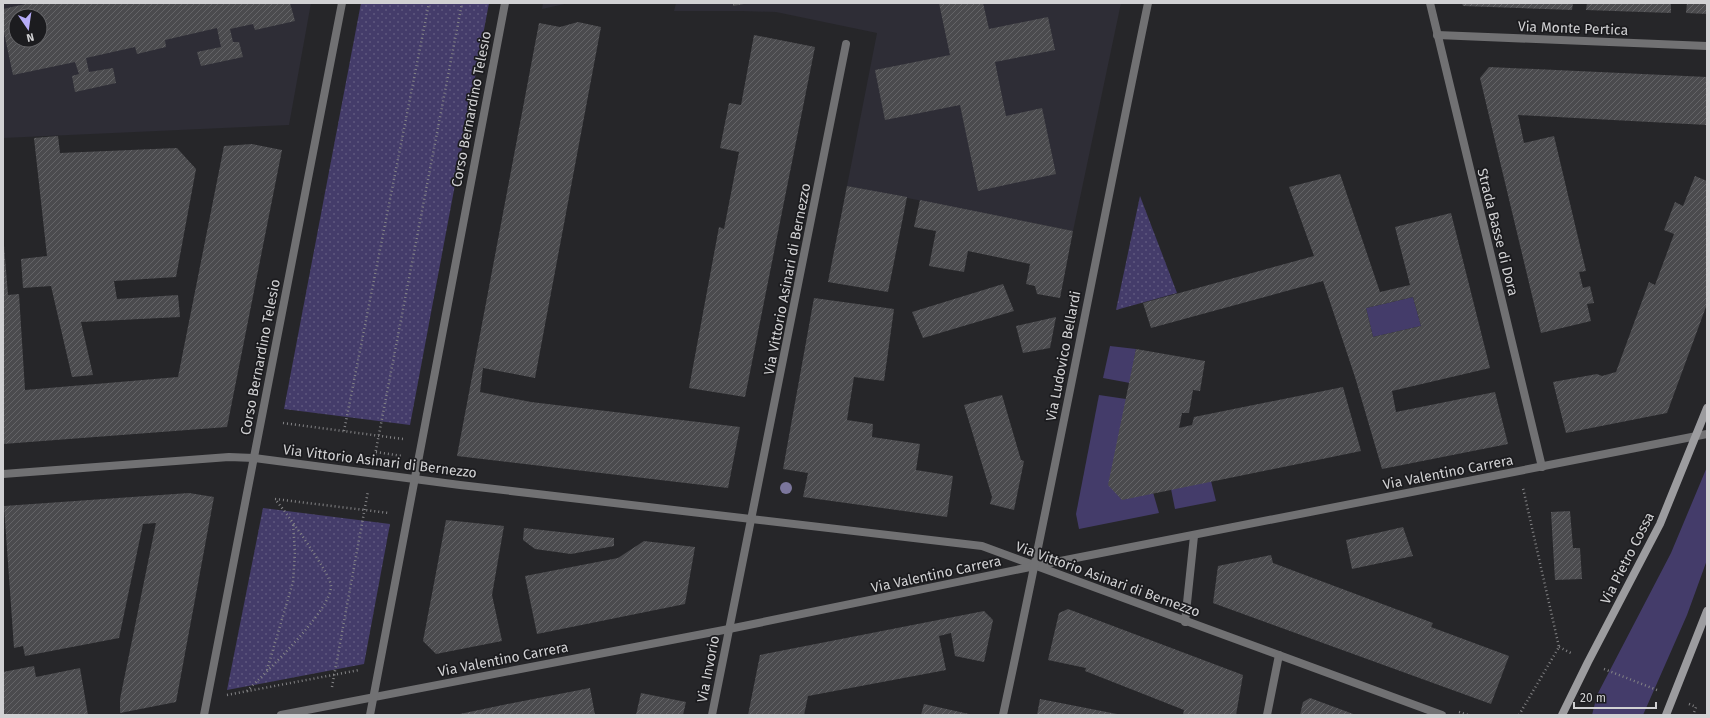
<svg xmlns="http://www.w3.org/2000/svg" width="1710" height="718" viewBox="0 0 1710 718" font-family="'Fira Sans',sans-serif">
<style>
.built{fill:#2e2d36;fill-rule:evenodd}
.green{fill:#443c6a}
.park{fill:url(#park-dots)}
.building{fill:url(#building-hatch);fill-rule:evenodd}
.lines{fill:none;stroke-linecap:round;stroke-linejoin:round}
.path{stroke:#848486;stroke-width:2.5;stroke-dasharray:1 3;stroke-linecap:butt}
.minor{stroke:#717173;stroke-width:8}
.tertiary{stroke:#717173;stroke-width:8}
.secondary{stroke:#9c9c9f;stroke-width:8}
.tree{fill:#7b769c}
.labels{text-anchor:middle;stroke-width:3.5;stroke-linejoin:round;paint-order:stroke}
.street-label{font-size:14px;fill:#d1d1d3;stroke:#1c1c1f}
</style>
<defs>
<pattern id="park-dots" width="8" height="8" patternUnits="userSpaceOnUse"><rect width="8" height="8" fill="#443c6a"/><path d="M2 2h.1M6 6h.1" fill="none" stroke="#5e577e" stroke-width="1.8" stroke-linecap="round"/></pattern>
<pattern id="building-hatch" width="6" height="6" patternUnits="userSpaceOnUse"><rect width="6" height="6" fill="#4b4b4e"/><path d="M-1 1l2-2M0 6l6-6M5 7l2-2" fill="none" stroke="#646467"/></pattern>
</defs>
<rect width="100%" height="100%" fill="#262629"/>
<g class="built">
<path d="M3,3H311L289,125L3,138ZM16,16H40V40H16Z"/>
<path d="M543,3H569L542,9Z"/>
<path d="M676,3H1121L1073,231L847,186L877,33L776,12L741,11H674Z"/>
</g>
<g class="green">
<path d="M1413,297L1421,326L1373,337L1366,308Z"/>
<path d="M1110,346L1136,349L1130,383L1103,378Z"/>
<path d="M1099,395L1126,399L1159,513L1079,529L1076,514Z"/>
<path d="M1707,467V560L1687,615L1643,715H1592L1597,695L1671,553Z"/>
<path d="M1211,481L1216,501L1175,509L1171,489Z"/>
</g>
<g class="park">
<path d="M361,3H489L410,425L284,409Z"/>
<path d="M1140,196L1177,293L1116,310Z"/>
<path d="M263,508L390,524L364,664L227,690Z"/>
</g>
<g class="building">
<path d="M30,3H290L295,21L255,30L253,24L230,29L233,42H239L243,57L201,66L197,52L221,47L217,28L165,40L166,47L137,54L135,47L86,58L89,72L113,68L116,83L75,92L72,76L79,74L75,62L13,75L3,28V9ZM16,16H40V40H16Z"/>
<path d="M733,3H744V4L733,6Z"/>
<path d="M939,3H983L989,29L1048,17L1055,50L995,62L1006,116L1042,108L1056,174L978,191L960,105L885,120L875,70L950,55Z"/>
<path d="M1462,3H1573L1572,10L1463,6Z"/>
<path d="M1587,3H1671V13L1586,10Z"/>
<path d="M1687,3H1707V14L1686,13Z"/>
<path d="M578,22L601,27L535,378L483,368L480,392L531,402L740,427L728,488L457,456L539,23L560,27Z"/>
<path d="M754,35L815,47L745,397L689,388L719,227L724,229L739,152L720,148L729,103L741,105Z"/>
<path d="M1489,67L1707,77V125L1518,115L1524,143L1554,136L1586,271L1579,272L1583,288L1590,286L1594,303L1587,304L1591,321L1541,333L1480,78Z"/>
<path d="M58,136L60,153L177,148L196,169L176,277L114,281L117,299L178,295L180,317L81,322L93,375L72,377L51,286L23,288L21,259L47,256L34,138Z"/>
<path d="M252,144L282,150L227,427L3,444V233L8,295L19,294L25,390L178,377L224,146Z"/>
<path d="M1340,174L1380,292L1410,285L1395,227L1451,213L1490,368L1392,391L1396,412L1495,392L1508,444L1382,469L1355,377L1323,281L1151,328L1143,303L1314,256L1289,187ZM1413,297L1421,326L1373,337L1366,308Z"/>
<path d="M1695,176L1707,181V304L1667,413L1566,433L1553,382L1597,374L1602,376L1616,372L1649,282L1655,285L1674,234L1664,230L1675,202L1683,206Z"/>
<path d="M847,186L907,197L888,292L828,282Z"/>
<path d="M920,200L1073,231L1060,298L1037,294L1035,286L1026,284L1030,264L968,251L964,272L929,266L936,231L914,227Z"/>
<path d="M1003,284L1014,311L923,338L912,312Z"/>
<path d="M814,298L894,309L884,381L854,377L847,420L873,424L872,437L920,444L916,470L953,476L947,517L803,497L808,473L783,469Z"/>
<path d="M1056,317L1050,348L1023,353L1016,326Z"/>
<path d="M1136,349L1205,361L1200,391L1193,390L1189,413H1182L1179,428L1192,425L1194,417L1343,387L1361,451L1122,500L1108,485Z"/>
<path d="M1002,395L1021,460L1024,461L1014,510L990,504L992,497L964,405Z"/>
<path d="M189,493L214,497L176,702L120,713V699L156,523L143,524L119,638L25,656L23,646L14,648L4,506Z"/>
<path d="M1570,511L1573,548H1580L1582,579L1555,580L1551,512Z"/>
<path d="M446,520L504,526L492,595L502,641L436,654L423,641Z"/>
<path d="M1403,527L1413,556L1352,569L1346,540Z"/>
<path d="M524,528L614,538V546L571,554L535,549L523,540Z"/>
<path d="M644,541L695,547L685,604L537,634L525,576L618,558Z"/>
<path d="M1271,555L1273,563L1433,623L1431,627L1509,656L1491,704L1213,603L1218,566Z"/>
<path d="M1068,609L1243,675L1236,715H1183L1184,710L1085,671L1086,668L1048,660L1059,613Z"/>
<path d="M984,611L993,620L984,662L955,656L951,633L939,636L946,670L808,696L804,715H748L760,655Z"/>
<path d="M34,666L36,677L80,668L88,715H3V672Z"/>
<path d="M590,688L595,715H455L513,703Z"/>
<path d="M641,693L686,702L683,715H636Z"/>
<path d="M1310,698L1356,715H1300L1303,702Z"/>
<path d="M1040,699L1117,714V715H1037Z"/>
<path d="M924,704L969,714V715H921Z"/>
</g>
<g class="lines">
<g class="path">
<path d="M283,423L403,439"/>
<path d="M344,431L429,3"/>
<path d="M376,452L402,456"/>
<path d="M375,455L462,3"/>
<path d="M275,499L389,513"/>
<path d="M1559,647L1573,654"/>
<path d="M1604,669L1657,690"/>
<path d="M267,670L293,582L295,552L293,523"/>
<path d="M332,687L368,491"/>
<path d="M247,691C266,672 331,611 331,586C331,574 285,511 275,499"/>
<path d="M227,695L359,670"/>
<path d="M1689,704L1696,707L1693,715"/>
<path d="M1459,712L1468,715"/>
<path d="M1519,715L1559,647L1523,488"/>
</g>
<g class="minor">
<path d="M1430,3L1542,467"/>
<path d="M1437,35L1707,46"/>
<path d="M3,474L229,457L254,458L460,485L982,546L1442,715"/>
<path d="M1185,622L1194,536"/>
<path d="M281,715L729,629L1035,566L1707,434"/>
<path d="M712,715L846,44"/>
<path d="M1003,715C1054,478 1099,240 1148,3"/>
<path d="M1267,715L1279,655"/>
</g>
<g class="tertiary">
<path d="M204,715L342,3"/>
<path d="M370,715L505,3"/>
</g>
<g class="secondary">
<path d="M1562,715L1588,662L1660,524L1707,408"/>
<path d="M1666,715L1707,611"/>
</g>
</g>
<circle class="tree" cx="786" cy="488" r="6"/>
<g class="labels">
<g class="street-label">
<text transform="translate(1573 28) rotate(2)" y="5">Via Monte Pertica</text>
<text transform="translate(471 109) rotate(-79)" y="5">Corso Bernardino Telesio</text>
<text transform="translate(1498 232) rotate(76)" y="5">Strada Basse di Dora</text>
<text transform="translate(787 279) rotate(-79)" y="5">Via Vittorio Asinari di Bernezzo</text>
<text transform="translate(1063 356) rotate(-79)" y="5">Via Ludovico Bellardi</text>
<text transform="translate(260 357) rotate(-79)" y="5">Corso Bernardino Telesio</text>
<text transform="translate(380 461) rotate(7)" y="5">Via Vittorio Asinari di Bernezzo</text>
<text transform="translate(1448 472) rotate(-11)" y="5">Via Valentino Carrera</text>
<text transform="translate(1627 558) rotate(-63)" y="5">Via Pietro Cossa</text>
<text transform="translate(936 574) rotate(-12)" y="5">Via Valentino Carrera</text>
<text transform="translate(1108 579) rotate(20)" y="5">Via Vittorio Asinari di Bernezzo</text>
<text transform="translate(503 659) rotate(-11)" y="5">Via Valentino Carrera</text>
<text transform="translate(708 669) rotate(-79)" y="5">Via Invorio</text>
</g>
</g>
<rect width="1710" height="718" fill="none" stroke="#d1d1d3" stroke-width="8"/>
<g transform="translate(28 28) rotate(167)"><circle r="19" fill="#1c1c1f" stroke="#646467"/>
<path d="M0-3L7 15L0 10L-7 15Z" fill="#b6acf8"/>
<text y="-6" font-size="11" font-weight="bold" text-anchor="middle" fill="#d1d1d3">N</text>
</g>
<path d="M1574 702v6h82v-6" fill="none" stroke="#d1d1d3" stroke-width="2"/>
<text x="1580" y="702" font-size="12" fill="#d1d1d3" stroke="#1c1c1f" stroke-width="3" paint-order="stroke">20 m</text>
</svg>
